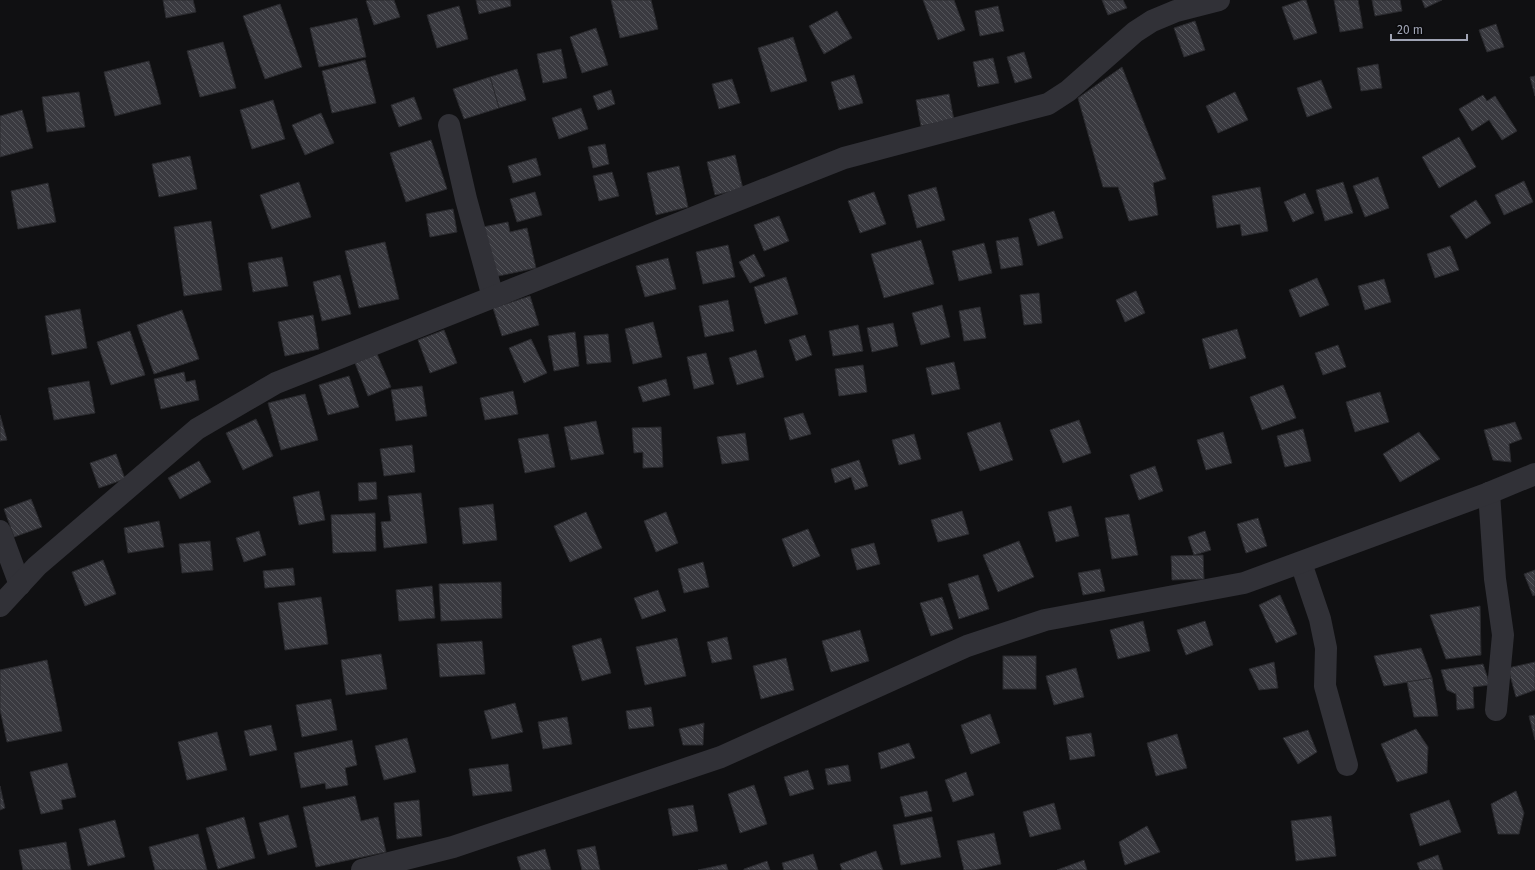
<svg xmlns="http://www.w3.org/2000/svg" width="1535" height="870" viewBox="0 0 1535 870" font-family="'Fira Sans',sans-serif">
<style>
.building{fill:url(#building-back-hatch);stroke:#2a2a2e}
.lines{fill:none;stroke-linecap:round;stroke-linejoin:round}
.minor{stroke:#313137;stroke-width:22}
</style>
<defs>
<pattern id="building-back-hatch" width="6" height="6" patternUnits="userSpaceOnUse"><rect width="6" height="6" fill="#3a3a40"/><path d="M-1 5l2 2M0 0l6 6M5-1l2 2" fill="none" stroke="#535459"/></pattern>
</defs>
<rect width="100%" height="100%" fill="#101012"/>
<g class="building">
<path d="M163,0H193L196,12L166,18Z"/>
<path d="M369,0H394L400,17L374,25L366,1Z"/>
<path d="M476,0H510L511,6L479,14Z"/>
<path d="M611,0H651L658,29L620,38Z"/>
<path d="M923,0H954L965,30L938,40Z"/>
<path d="M1102,0H1123L1127,8L1108,15Z"/>
<path d="M1303,0H1306L1317,33L1294,40L1282,7Z"/>
<path d="M1334,0H1358L1363,28L1340,32Z"/>
<path d="M1372,0H1400L1402,11L1375,16Z"/>
<path d="M1422,0H1442L1425,8Z"/>
<path d="M280,4L302,67L265,79L243,16Z"/>
<path d="M459,6L468,39L437,48L427,15Z"/>
<path d="M998,6L1004,31L980,36L975,11Z"/>
<path d="M837,11L852,38L824,54L809,26Z"/>
<path d="M357,18L366,57L319,67L310,28Z"/>
<path d="M1195,21L1205,50L1184,57L1174,28Z"/>
<path d="M1496,24L1504,47L1487,52L1479,30Z"/>
<path d="M596,28L608,65L582,73L570,37Z"/>
<path d="M793,37L807,81L771,92L758,48Z"/>
<path d="M223,42L236,88L200,97L187,51Z"/>
<path d="M561,49L567,78L543,83L537,54Z"/>
<path d="M1024,52L1032,78L1015,83L1007,57Z"/>
<path d="M993,58L999,83L978,87L973,62Z"/>
<path d="M365,60L376,103L332,113L322,71Z"/>
<path d="M149,61L161,104L115,116L104,72Z"/>
<path d="M1378,64L1382,88L1361,91L1357,68Z"/>
<path d="M1122,67L1166,179L1153,183L1158,215L1129,221L1118,187H1103L1078,98Z"/>
<path d="M517,69L526,100L499,108L490,77Z"/>
<path d="M854,75L863,103L839,110L831,82Z"/>
<path d="M1535,76V96L1530,77Z"/>
<path d="M490,77L499,108L464,119L453,89Z"/>
<path d="M732,79L740,103L719,109L712,84Z"/>
<path d="M1321,80L1332,108L1307,117L1297,88Z"/>
<path d="M611,90L615,104L598,110L593,96Z"/>
<path d="M79,92L85,127L47,132L42,97Z"/>
<path d="M1235,92L1248,120L1218,133L1206,106Z"/>
<path d="M949,94L954,120L921,126L916,100Z"/>
<path d="M1483,95L1487,101L1495,96L1517,131L1502,140L1489,120L1472,131L1459,109Z"/>
<path d="M414,97L422,119L399,127L391,105Z"/>
<path d="M273,100L285,139L252,149L240,110Z"/>
<path d="M581,108L588,129L559,139L552,118Z"/>
<path d="M22,110L33,148L0,157V116Z"/>
<path d="M321,113L334,143L305,155L292,125Z"/>
<path d="M1459,137L1476,167L1439,188L1422,157Z"/>
<path d="M431,140L447,189L406,202L390,153Z"/>
<path d="M605,144L609,164L593,168L588,147Z"/>
<path d="M735,155L743,189L715,195L707,162Z"/>
<path d="M190,156L197,189L159,197L152,164Z"/>
<path d="M536,158L541,175L513,183L508,166Z"/>
<path d="M679,166L688,207L656,215L647,173Z"/>
<path d="M612,172L619,196L599,201L593,176Z"/>
<path d="M1378,177L1389,208L1365,217L1353,186Z"/>
<path d="M1524,181L1533,202L1504,215L1495,195Z"/>
<path d="M299,182L311,217L272,229L260,195Z"/>
<path d="M1343,182L1353,213L1325,221L1316,190Z"/>
<path d="M48,183L56,222L18,229L11,191Z"/>
<path d="M936,187L945,220L917,228L908,195Z"/>
<path d="M1260,187L1268,231L1242,236L1240,224L1217,228L1212,196Z"/>
<path d="M535,192L542,215L517,222L510,199Z"/>
<path d="M874,192L886,224L860,233L848,201Z"/>
<path d="M1305,193L1314,213L1293,222L1284,202Z"/>
<path d="M1476,200L1491,223L1466,239L1450,216Z"/>
<path d="M453,209L457,232L430,237L426,214Z"/>
<path d="M1054,211L1063,238L1038,246L1029,219Z"/>
<path d="M779,216L789,241L764,251L754,225Z"/>
<path d="M211,221L222,290L184,296L174,227Z"/>
<path d="M508,222L510,232L527,228L536,268L494,277L483,227Z"/>
<path d="M1018,237L1023,265L1001,269L996,241Z"/>
<path d="M921,240L934,284L884,298L871,254Z"/>
<path d="M385,242L399,299L359,308L345,251Z"/>
<path d="M984,243L992,273L959,281L952,251Z"/>
<path d="M728,245L735,277L703,284L696,252Z"/>
<path d="M1450,246L1459,270L1435,278L1427,254Z"/>
<path d="M754,254L765,276L750,283L739,262Z"/>
<path d="M282,257L288,286L253,292L248,263Z"/>
<path d="M668,258L676,289L645,297L636,266Z"/>
<path d="M340,275L351,314L322,321L313,282Z"/>
<path d="M786,277L798,314L765,324L754,287Z"/>
<path d="M1317,278L1329,305L1300,317L1289,290Z"/>
<path d="M1384,279L1391,302L1365,310L1358,286Z"/>
<path d="M1136,291L1145,313L1125,322L1116,300Z"/>
<path d="M1039,293L1042,323L1024,325L1020,295Z"/>
<path d="M530,296L539,325L502,336L493,308Z"/>
<path d="M728,300L734,331L705,337L699,306Z"/>
<path d="M942,305L950,337L921,345L912,313Z"/>
<path d="M980,307L986,338L964,341L959,311Z"/>
<path d="M80,309L87,348L52,355L45,316Z"/>
<path d="M182,310L199,359L154,374L137,325Z"/>
<path d="M313,315L319,349L285,356L278,322Z"/>
<path d="M653,322L662,357L633,364L625,329Z"/>
<path d="M893,323L898,346L872,352L867,328Z"/>
<path d="M858,325L863,351L833,356L829,331Z"/>
<path d="M1237,329L1246,358L1210,369L1202,339Z"/>
<path d="M444,330L457,363L430,373L418,340Z"/>
<path d="M130,331L145,375L111,385L97,342Z"/>
<path d="M575,332L579,366L554,371L548,336Z"/>
<path d="M608,334L611,362L587,364L584,336Z"/>
<path d="M805,335L812,355L796,361L789,340Z"/>
<path d="M531,339L547,373L524,383L509,348Z"/>
<path d="M1338,345L1346,367L1323,375L1315,353Z"/>
<path d="M756,350L764,377L737,385L729,358Z"/>
<path d="M706,353L714,384L694,389L687,357Z"/>
<path d="M377,354L391,387L368,396L355,363Z"/>
<path d="M954,362L960,389L932,395L926,368Z"/>
<path d="M863,365L867,392L839,396L835,369Z"/>
<path d="M184,372L186,382L195,380L199,400L161,409L154,379Z"/>
<path d="M349,376L359,407L328,415L319,385Z"/>
<path d="M666,379L670,395L643,402L638,387Z"/>
<path d="M89,381L95,413L54,420L48,388Z"/>
<path d="M1283,385L1296,418L1262,430L1250,397Z"/>
<path d="M422,386L427,416L396,421L391,390Z"/>
<path d="M513,391L518,414L485,420L480,398Z"/>
<path d="M1380,392L1389,422L1355,432L1346,402Z"/>
<path d="M305,394L318,440L281,450L268,403Z"/>
<path d="M803,413L811,434L790,440L784,418Z"/>
<path d="M0,415L7,440L0,441Z"/>
<path d="M256,419L273,456L243,470L226,433Z"/>
<path d="M1079,420L1091,453L1063,463L1050,430Z"/>
<path d="M596,421L604,454L571,460L564,427Z"/>
<path d="M1000,422L1013,460L980,471L967,433Z"/>
<path d="M1515,422L1522,439L1509,444L1511,462L1493,460L1484,430Z"/>
<path d="M661,427L663,467L643,468V452L634,453L632,428Z"/>
<path d="M1303,429L1311,461L1285,467L1277,436Z"/>
<path d="M1223,432L1232,463L1206,470L1197,440Z"/>
<path d="M1419,432L1440,459L1400,482L1383,454Z"/>
<path d="M745,433L749,460L722,464L717,437Z"/>
<path d="M548,434L555,467L525,473L518,439Z"/>
<path d="M914,434L921,459L899,465L892,440Z"/>
<path d="M412,445L415,472L384,476L380,449Z"/>
<path d="M116,454L125,479L99,488L90,463Z"/>
<path d="M859,460L868,486L855,490L851,477L835,483L831,469Z"/>
<path d="M199,461L211,482L180,499L168,478Z"/>
<path d="M1155,466L1163,491L1139,500L1130,475Z"/>
<path d="M376,482L377,499L359,501L358,483Z"/>
<path d="M319,491L325,520L299,525L293,497Z"/>
<path d="M421,493L427,543L384,548L381,522L391,521L388,496Z"/>
<path d="M31,499L42,527L14,537L4,509Z"/>
<path d="M493,504L497,540L463,544L459,508Z"/>
<path d="M1071,506L1079,536L1056,542L1048,512Z"/>
<path d="M962,511L969,534L938,542L931,520Z"/>
<path d="M586,512L602,548L570,562L554,526Z"/>
<path d="M666,512L678,543L656,552L644,521Z"/>
<path d="M375,513L376,551L333,553L331,515Z"/>
<path d="M1129,514L1138,555L1112,559L1105,518Z"/>
<path d="M1258,518L1267,546L1246,553L1237,524Z"/>
<path d="M159,521L164,547L128,553L124,528Z"/>
<path d="M808,529L820,556L793,567L782,539Z"/>
<path d="M259,531L266,555L244,562L236,538Z"/>
<path d="M1205,531L1211,550L1194,555L1188,537Z"/>
<path d="M210,541L213,570L182,573L179,544Z"/>
<path d="M1019,541L1034,577L998,592L983,555Z"/>
<path d="M874,543L880,564L857,570L851,549Z"/>
<path d="M1203,555L1204,579L1172,580L1171,556Z"/>
<path d="M103,560L116,594L85,606L72,572Z"/>
<path d="M703,562L709,587L684,593L678,569Z"/>
<path d="M293,568L295,585L265,588L263,571Z"/>
<path d="M1100,569L1105,591L1083,595L1078,573Z"/>
<path d="M1535,570V595L1533,596L1524,574Z"/>
<path d="M978,575L989,609L959,619L948,584Z"/>
<path d="M501,582L502,618L441,621L439,584Z"/>
<path d="M432,586L435,618L399,621L396,590Z"/>
<path d="M658,590L666,611L642,619L634,598Z"/>
<path d="M1280,595L1297,634L1276,643L1259,605Z"/>
<path d="M321,597L328,644L285,650L278,603Z"/>
<path d="M942,597L953,629L931,636L920,603Z"/>
<path d="M1480,606L1481,655L1446,659L1430,615Z"/>
<path d="M1143,621L1150,651L1118,659L1110,630Z"/>
<path d="M1205,621L1213,645L1186,655L1177,630Z"/>
<path d="M860,630L869,661L831,672L822,641Z"/>
<path d="M727,637L732,659L712,663L707,642Z"/>
<path d="M601,638L611,673L582,681L572,646Z"/>
<path d="M677,638L686,676L645,685L636,647Z"/>
<path d="M482,641L485,674L440,677L437,644Z"/>
<path d="M1421,648L1432,678L1384,686L1374,656Z"/>
<path d="M381,654L387,689L346,695L341,660Z"/>
<rect x="1003" y="656" width="33" height="33"/>
<path d="M786,658L794,690L761,699L753,666Z"/>
<path d="M47,660L62,731L7,742L0,710V670Z"/>
<path d="M1274,662L1278,688L1259,690L1249,669Z"/>
<path d="M1535,662V690L1516,697L1508,668Z"/>
<path d="M1483,664L1490,685L1473,687L1474,708L1457,710L1456,694L1447,690L1441,670Z"/>
<path d="M1076,668L1084,697L1054,705L1046,676Z"/>
<path d="M1432,678L1438,716L1414,717L1407,682Z"/>
<path d="M331,699L337,730L302,737L296,705Z"/>
<path d="M515,703L523,732L492,739L484,711Z"/>
<path d="M651,707L654,726L629,729L626,711Z"/>
<path d="M990,714L1000,743L971,754L961,725Z"/>
<path d="M1535,715V740L1529,716Z"/>
<path d="M567,717L572,744L543,749L538,722Z"/>
<path d="M704,723L703,745H683L679,729Z"/>
<path d="M271,725L277,750L250,756L244,731Z"/>
<path d="M1416,729L1428,747L1427,773L1397,782L1381,744Z"/>
<path d="M1308,730L1317,752L1298,764L1283,738Z"/>
<path d="M217,732L227,770L187,780L178,742Z"/>
<path d="M1091,733L1095,756L1070,760L1066,737Z"/>
<path d="M1177,734L1187,768L1156,776L1147,743Z"/>
<path d="M407,738L416,772L384,780L375,746Z"/>
<path d="M352,740L357,765L345,768L348,785L326,789L325,783L301,788L294,753Z"/>
<path d="M909,743L915,758L881,769L878,753Z"/>
<path d="M67,763L76,797L61,800L63,809L41,814L30,772Z"/>
<path d="M508,764L512,791L473,796L469,769Z"/>
<path d="M848,765L851,781L828,785L825,769Z"/>
<path d="M808,770L814,789L790,796L784,777Z"/>
<path d="M966,772L974,795L953,802L945,780Z"/>
<path d="M754,785L767,824L740,833L728,794Z"/>
<path d="M0,786L5,808L0,810Z"/>
<path d="M927,791L932,811L905,817L900,797Z"/>
<path d="M1516,791L1524,813L1519,834H1498L1491,804Z"/>
<path d="M355,796L361,821L378,817L386,852L316,867L303,807Z"/>
<path d="M419,800L422,836L397,839L394,803Z"/>
<path d="M1449,800L1461,832L1420,846L1410,814Z"/>
<path d="M1054,803L1061,829L1030,837L1023,812Z"/>
<path d="M693,805L698,831L673,836L668,809Z"/>
<path d="M288,815L297,847L268,855L259,823Z"/>
<path d="M1331,816L1336,856L1296,861L1291,821Z"/>
<path d="M244,817L255,858L218,869L206,828Z"/>
<path d="M932,817L941,857L901,865L893,825Z"/>
<path d="M115,820L125,857L88,866L79,829Z"/>
<path d="M1147,826L1160,852L1125,865L1119,842Z"/>
<path d="M994,833L1001,864L975,870H964L957,841Z"/>
<path d="M198,834L207,870H155L149,847Z"/>
<path d="M66,842L71,870H23L19,850Z"/>
<path d="M595,846L600,870H582L577,850Z"/>
<path d="M545,849L551,870H521L517,857Z"/>
<path d="M876,851L883,870H842L840,864Z"/>
<path d="M813,854L818,870H784L782,863Z"/>
<path d="M1438,855L1443,870H1420L1417,863Z"/>
<path d="M1084,860L1087,870H1057Z"/>
<path d="M767,861L770,870H744V869Z"/>
<path d="M726,864L728,870H698Z"/>
</g>
<g class="lines">
<g class="minor">
<path d="M449,125L466,199L493,297"/>
<path d="M1489,493L1495,579L1503,635L1496,710"/>
<path d="M0,531L20,585"/>
<path d="M1301,563L1320,619L1326,648L1325,686L1347,765"/>
<path d="M0,606L37,566L197,429L276,383L844,158L1048,104L1068,91L1135,32L1152,21L1176,11L1219,0"/>
<path d="M362,870L453,847L721,757L967,646L1045,620L1244,583L1489,493L1535,474"/>
</g>
</g>
<path d="M1391 34v6h76v-6" fill="none" stroke="#a0a4b4" stroke-width="2"/>
<text x="1397" y="34" font-size="12" fill="#a0a4b4" stroke="#0b0b0d" stroke-width="3" paint-order="stroke">20 m</text>
</svg>
